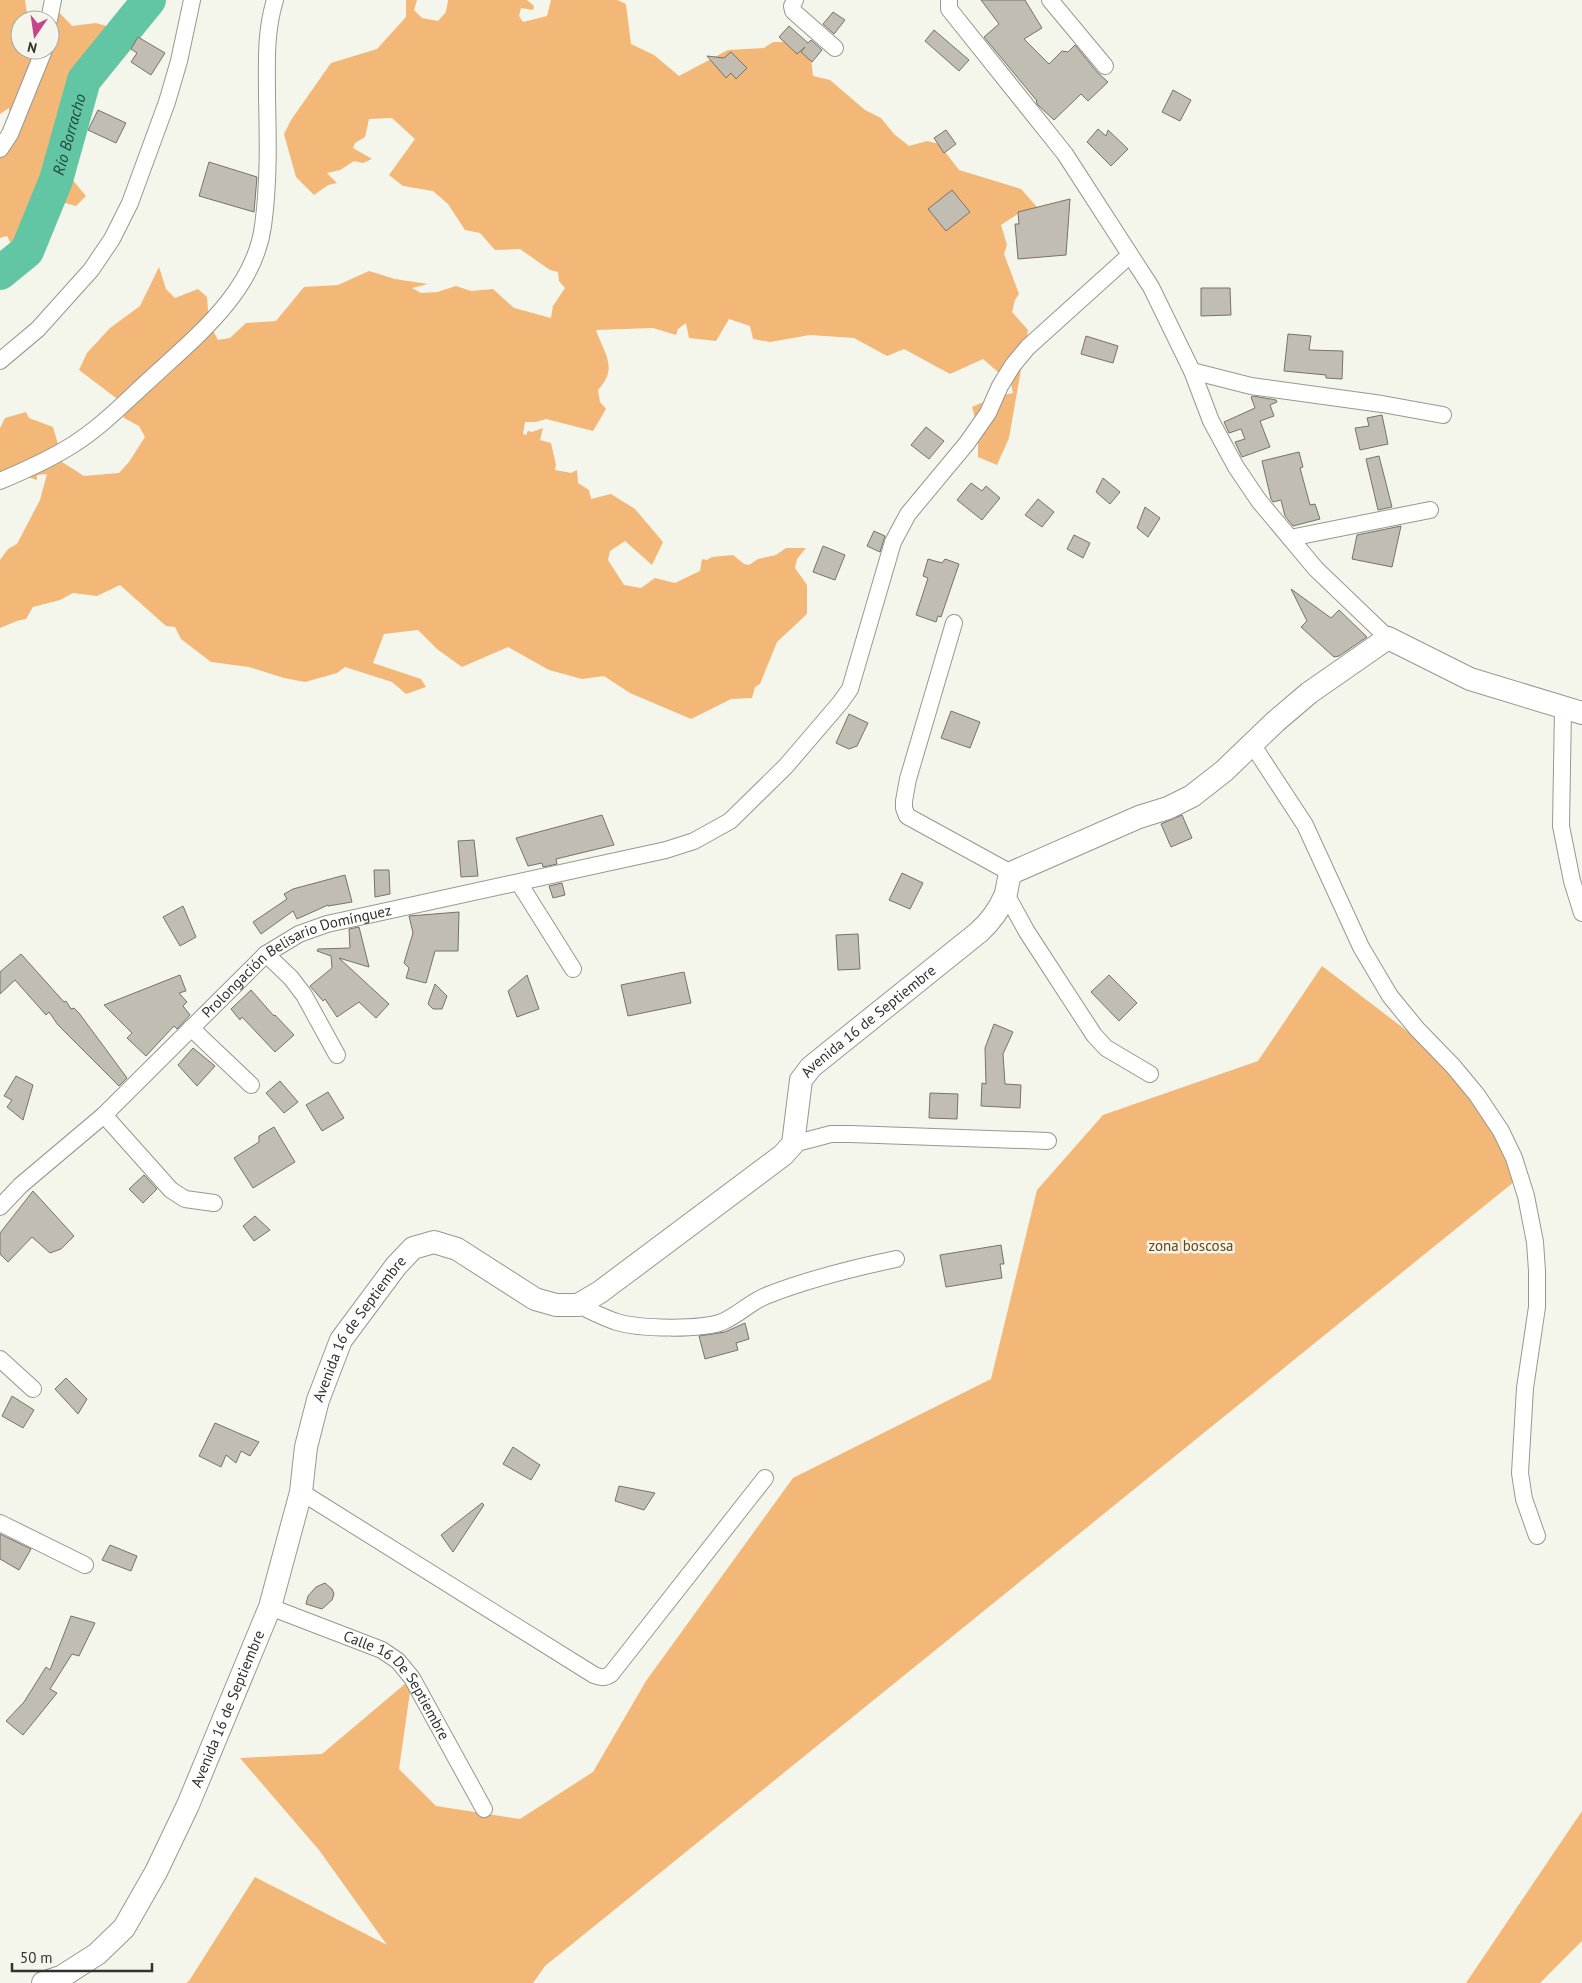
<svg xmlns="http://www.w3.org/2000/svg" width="1582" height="1983" viewBox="0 0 1582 1983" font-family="'PT Sans',sans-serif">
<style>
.forest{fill:#f3b778}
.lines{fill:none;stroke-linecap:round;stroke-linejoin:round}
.river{stroke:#62c5a3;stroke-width:34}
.building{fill:#c1bdb2;stroke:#767369}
.street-casing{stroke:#96998e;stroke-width:18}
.secondary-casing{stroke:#96998e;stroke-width:24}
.street{stroke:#fff;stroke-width:16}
.secondary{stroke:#fff;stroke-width:22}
.labels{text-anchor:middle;stroke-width:5;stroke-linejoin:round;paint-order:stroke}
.street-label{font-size:15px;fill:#32332e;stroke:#f4f6eb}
.park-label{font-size:15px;fill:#694211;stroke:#f4f6eb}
.water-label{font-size:16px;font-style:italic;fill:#1e493a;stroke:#f4f6eb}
</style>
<rect width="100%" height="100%" fill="#f4f6eb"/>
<g class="forest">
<path d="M0,0H25L27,13L25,20H20V50H50V20L55,8L72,26L96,23L117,29L94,71L97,92L55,140L59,170L71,178L86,196L76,206L47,198L38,211L39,244L37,253L17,256L7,236L0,238V152L11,135L9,108L0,114Z"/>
<path d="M406,0H417L414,10L422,18L438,21L446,12L448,0H527L534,6L533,10L521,8L519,16L523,22L547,16L551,0H617L626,4L631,44L654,55L679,76L728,50L764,48L773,42H791L811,58L813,76L830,80L865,110L881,118L894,134L909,146L927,141L939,144L959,170L1021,189L1037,207L1022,211L1001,225L1007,245L1004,254L1019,294L1015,300L1012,312L1028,330L1009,438L997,465L978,457V428L972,407L995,397L1013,393L1009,375L999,373L983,359L950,374L904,349L887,356L854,338L810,335L770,342L753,339L750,326L729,319L716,341L689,338L686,323L678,329L676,335L653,328L596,330C604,354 619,367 598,390L600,402L606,409L593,431L546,419L536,422H525L523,434L526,435L528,431L532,432L543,428L540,440L551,443L556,465L555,470L571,473L577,470L578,483L589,490L591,499L611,494L635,509L663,542L652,565L625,541L610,551L608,560L624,585L641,588L655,578L675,583L700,571L702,559L707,560L712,557L733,555L744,564L749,565L758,559L776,555L786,548H806L797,559L795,568L807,585V614L777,642L760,684L755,687L752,698L731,699L691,719L630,693L604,676L582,679L549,670L508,647L462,667L437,649L418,630L384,634L373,663L421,679L426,687L406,694L392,682L345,667L337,673L305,682L284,678L249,667L211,662L181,639L175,627L166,626L120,585L97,596L73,593L60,600L33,607L26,619L17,621L0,628V560L8,549L17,544L40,500L47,474L37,475V480L21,475L0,480V428L5,418L26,412L29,418L53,427L60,451L64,456L62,462L84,476L119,473L129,462L145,437L139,426L124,418L120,401L79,370L87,353L110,328L140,306L159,267L166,289L175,298L198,289L207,297L209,323L218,340L230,338L246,323L276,321L304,287L338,285L369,271L395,279L428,284L412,288L421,293L437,292L456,286L471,291L493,289L514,308L551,318L553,306L565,288L559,281L558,272L550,270L520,249L495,250L480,233L465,230L448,204L433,191L403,186L389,175L415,139L392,118L369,119L365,137L355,143L353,148L372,159L363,163L354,161L340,170L327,173L337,183L328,185L314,195L296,177L284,134L291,120L331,63L377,49L406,17Z"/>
<path d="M1322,966L1453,1066L1520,1177L545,1966L533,1983H186L189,1981L255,1877L387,1945L319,1850L240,1758L322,1754L412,1678L399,1769L436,1806L520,1819L593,1772L646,1681L793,1478L991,1379L1037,1190L1103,1115L1258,1061Z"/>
<path d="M1582,1811V1941L1540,1983H1466Z"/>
</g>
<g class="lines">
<path class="river" id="s1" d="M0,273L27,251L56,180L84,80L149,0"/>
</g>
<g class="building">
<path d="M981,0H1025L1042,28L1024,39L1049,64L1062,51L1068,52L1075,45L1097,72L1108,82L1088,101L1081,94L1054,120L1038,105L1036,102L1037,101L984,37L999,24Z"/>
<path d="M833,12L845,20L834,34L823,24Z"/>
<path d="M789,26L808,43L811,40L822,50L812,62L801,52L805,47L797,54L779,37Z"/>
<path d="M934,30L969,60L959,71L925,41Z"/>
<path d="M138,37L165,53L151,75L131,62L137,53L131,49Z"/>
<path d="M731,52L747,68L736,79L731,73L726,78L707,56L724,58Z"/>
<path d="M1173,90L1191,100L1180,121L1162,112Z"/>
<path d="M98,110L126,123L116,143L88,130Z"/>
<path d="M1098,129L1106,136L1108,130L1128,149L1111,166L1087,142Z"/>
<path d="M946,130L956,144L944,153L934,138Z"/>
<path d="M209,162L257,177L254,212L199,196Z"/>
<path d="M952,190L970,212L946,231L928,209Z"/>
<path d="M1070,199L1066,255L1018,259L1015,224H1019L1018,212Z"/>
<path d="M1201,288H1230L1231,315L1201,316Z"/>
<path d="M1288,334L1311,336L1309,350L1343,351L1342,379L1326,378V375L1284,371Z"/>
<path d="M1086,336L1118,346L1113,363L1081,354Z"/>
<path d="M1253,396L1276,400L1277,402L1270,405L1274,416L1260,421L1270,447L1242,457L1235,442L1245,439L1241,429L1229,433L1224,422L1255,408L1251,397Z"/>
<path d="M1382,415L1388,444L1360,450L1355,428L1369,426L1367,418Z"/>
<path d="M926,427L944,441L929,459L911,445Z"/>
<path d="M1299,452L1303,467L1300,468L1310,505L1315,504L1320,519L1293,526L1285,516L1281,500L1273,502L1271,499L1262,461Z"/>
<path d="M1379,456L1392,507L1378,510L1366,459Z"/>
<path d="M1103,478L1120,492L1110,504L1096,492Z"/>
<path d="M971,483L982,491L986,486L1000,498L982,520L957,500Z"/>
<path d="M1038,499L1054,512L1042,527L1025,515Z"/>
<path d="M1145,507L1160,518L1148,537L1137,528Z"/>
<path d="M1401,526L1392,567L1352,559L1357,535Z"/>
<path d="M874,531L885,536L880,552L867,546Z"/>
<path d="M1074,535L1090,543L1083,558L1067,549Z"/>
<path d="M823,546L845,555L835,580L813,572Z"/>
<path d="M928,559L942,563L945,559L959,564L941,617L938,616L936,622L916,615L928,578L923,576Z"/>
<path d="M1291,589L1331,618L1339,610L1367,637L1339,656L1334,657L1301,627L1307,621Z"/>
<path d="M951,711L980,722L970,748L941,738Z"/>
<path d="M849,714L868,723L857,746L849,749L836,743Z"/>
<path d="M602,815L614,845L556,859L557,864L543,867L542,863L528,866L516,838Z"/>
<path d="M1182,815L1192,838L1171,847L1161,824Z"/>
<path d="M474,840L478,876L461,877L458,841Z"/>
<path d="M374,870H389L390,894L375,897Z"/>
<path d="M902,873L923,883L910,909L889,900Z"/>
<path d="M345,875L352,902L328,906V905L297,919L293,911L261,934L253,922L287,899L284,894L293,889Z"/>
<path d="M562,883L565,895L553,898L549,886Z"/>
<path d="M183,906L196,937L180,946L163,917Z"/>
<path d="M459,912L458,951H435L426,983L406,978L409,968L404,963L413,933L409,916Z"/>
<path d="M359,927L369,967L339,958L389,1004L376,1018L359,1002L337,1017L325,999L323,1001L310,986L332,968L331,956L317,951L318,949L350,948L349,929Z"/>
<path d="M858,934L860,969L838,970L836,935Z"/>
<path d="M21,954L64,1002L66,1001L71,1009L74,1008L79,1013L127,1078L119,1086L58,1025L49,1012L46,1015L15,980L0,994V972Z"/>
<path d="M684,972L691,1003L628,1016L621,985Z"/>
<path d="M180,975L186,991L179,993L187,1002L183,1006L190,1015L177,1029L174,1026L146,1056L127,1038L132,1033L104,1005Z"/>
<path d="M527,975L539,1009L517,1017L508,991Z"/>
<path d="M1109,975L1137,1003L1119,1021L1091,992Z"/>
<path d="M435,984L447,996L442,1009H433L428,1004Z"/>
<path d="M251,990L274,1016L275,1015L294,1035L275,1052L242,1017L240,1020L231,1009Z"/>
<path d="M994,1024L1013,1032L1003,1054L1005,1084L1021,1085L1020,1108L981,1106L982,1083L986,1084L985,1048Z"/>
<path d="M193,1048L215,1066L197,1086L178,1065Z"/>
<path d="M16,1076L33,1085L23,1120L7,1107L12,1100L4,1096Z"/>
<path d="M280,1081L298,1102L284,1113L266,1093Z"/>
<path d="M328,1092L344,1118L322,1131L306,1105Z"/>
<path d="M930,1093L958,1094L957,1119L929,1118Z"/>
<path d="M274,1127L295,1162L253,1188L234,1158L259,1142V1136Z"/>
<path d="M144,1175L157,1189L143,1203L129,1189Z"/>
<path d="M33,1191L74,1236L61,1249L50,1253L32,1237L8,1262L0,1254V1233Z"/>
<path d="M255,1216L270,1230L254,1241L243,1226Z"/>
<path d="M1001,1245L1004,1264H1000L1002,1278L946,1287L940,1255Z"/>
<path d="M745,1323L749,1339L736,1343L738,1350L705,1359L699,1336L725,1332Z"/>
<path d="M66,1378L87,1399L78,1414L55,1389Z"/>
<path d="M12,1396L34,1410L23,1428L2,1416Z"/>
<path d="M215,1423L259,1442L250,1456L241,1451L236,1463L226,1455L221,1467L199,1456Z"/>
<path d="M513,1447L540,1465L531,1480L503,1464Z"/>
<path d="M619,1486L655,1493L644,1510L615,1501Z"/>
<path d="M482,1503L484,1505L453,1552L441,1535Z"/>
<path d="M0,1534L31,1549L19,1570L0,1559Z"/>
<path d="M110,1545L137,1556L131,1571L102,1560Z"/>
<path d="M325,1583L332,1589L334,1594L332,1600L322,1609L306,1604L308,1596L316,1587Z"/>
<path d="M71,1616L95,1623L79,1656L72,1654L50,1689L57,1693L23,1735L6,1721L24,1702L46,1667L50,1670Z"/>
</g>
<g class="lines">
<g class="street-casing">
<g id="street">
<path d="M795,0L792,6L793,11L835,48"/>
<path d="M949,0V9L1065,154L1151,287L1192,371L1211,421L1236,467L1259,501L1316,569L1388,638"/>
<path d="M1050,0L1105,66"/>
<path d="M49,20L53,0"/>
<path d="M0,149L10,134L44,50"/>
<path d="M0,361L38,329L91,270L112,239L130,203L167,102L179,61L192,0"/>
<path d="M1192,371L1251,386L1382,404L1443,415"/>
<path d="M0,481C26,470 51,459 74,444C101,427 123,404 146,383C193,339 254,293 263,226C269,183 268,140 267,97C267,64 265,32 275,0"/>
<path d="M1290,538L1430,510"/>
<path d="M954,623L908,779L904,801V808L907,816L1011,873"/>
<path d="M1563,708L1561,826L1572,881L1582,913"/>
<path d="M1252,744L1305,825L1361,947L1390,996L1417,1029L1453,1066L1477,1095L1501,1131L1514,1158L1526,1196L1535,1242L1537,1271V1307L1525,1388L1520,1473L1524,1499L1537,1536"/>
<path d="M519,883L573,969"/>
<path d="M1006,894L1027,932L1094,1035L1106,1048L1150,1074"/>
<path d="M266,954L291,978L304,995L337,1055"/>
<path d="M191,1028L251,1085"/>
<path d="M104,1115L171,1190L185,1199L214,1203"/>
<path d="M793,1144L831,1134H850L1048,1141"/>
<path id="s2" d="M0,1207L21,1185L104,1115L266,954L299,934L327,924L666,850L694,841L730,821L786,766L840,703L850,689L893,542L908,514L967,443L988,413L1000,386L1013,365L1028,347L1130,255"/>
<path d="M578,1305C591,1311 604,1318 617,1322C639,1329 701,1330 722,1322C739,1315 751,1301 768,1295C809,1279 853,1268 896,1259"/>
<path d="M0,1359L33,1389"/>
<path d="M301,1492L594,1675C601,1678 605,1678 611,1674L765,1478"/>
<path d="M0,1523L85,1565"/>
<path id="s3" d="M270,1607L382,1650L398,1661L412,1678L484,1809"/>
</g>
</g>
<g class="secondary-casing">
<g id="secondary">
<path id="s4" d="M43,1983L61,1977L97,1954L124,1928L156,1872L188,1805L270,1607L301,1492L306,1447L318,1400L341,1340L396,1266L413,1248L434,1242L457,1249L535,1299L556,1305H578L600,1292L783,1155L793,1144L801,1080L811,1067L979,932C990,922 999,910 1005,896C1008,889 1007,881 1011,873L1139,817L1168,808L1192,796L1224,771L1275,722L1309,693L1388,638L1470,679L1582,713"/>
</g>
</g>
<use href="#street" class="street"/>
<use href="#secondary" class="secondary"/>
</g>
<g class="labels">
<g class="street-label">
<text dy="5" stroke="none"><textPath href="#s2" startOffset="391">Prolongación Belisario Domínguez</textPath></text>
<text dy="5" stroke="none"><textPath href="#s4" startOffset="1452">Avenida 16 de Septiembre</textPath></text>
<text dy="5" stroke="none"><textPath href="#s4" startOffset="748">Avenida 16 de Septiembre</textPath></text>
<text dy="5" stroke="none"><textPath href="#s3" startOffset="155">Calle 16 De Septiembre</textPath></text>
<text dy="5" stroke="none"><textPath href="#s4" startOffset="342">Avenida 16 de Septiembre</textPath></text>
</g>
<g class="park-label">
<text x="1191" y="1251">zona boscosa</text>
</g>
<g class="water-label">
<text dy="6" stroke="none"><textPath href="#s1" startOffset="159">Río Borracho</textPath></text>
</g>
</g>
<g transform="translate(35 35) rotate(193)"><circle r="24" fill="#f4f6eb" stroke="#a6a89f"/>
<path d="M0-4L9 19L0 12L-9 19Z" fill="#c7448b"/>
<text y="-8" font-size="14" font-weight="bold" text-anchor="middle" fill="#32332e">N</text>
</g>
<path d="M12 1963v8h140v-8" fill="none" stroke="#32332e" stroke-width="2.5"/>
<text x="20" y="1963" font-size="15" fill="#32332e" stroke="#f4f6eb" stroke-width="4" paint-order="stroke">50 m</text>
</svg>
